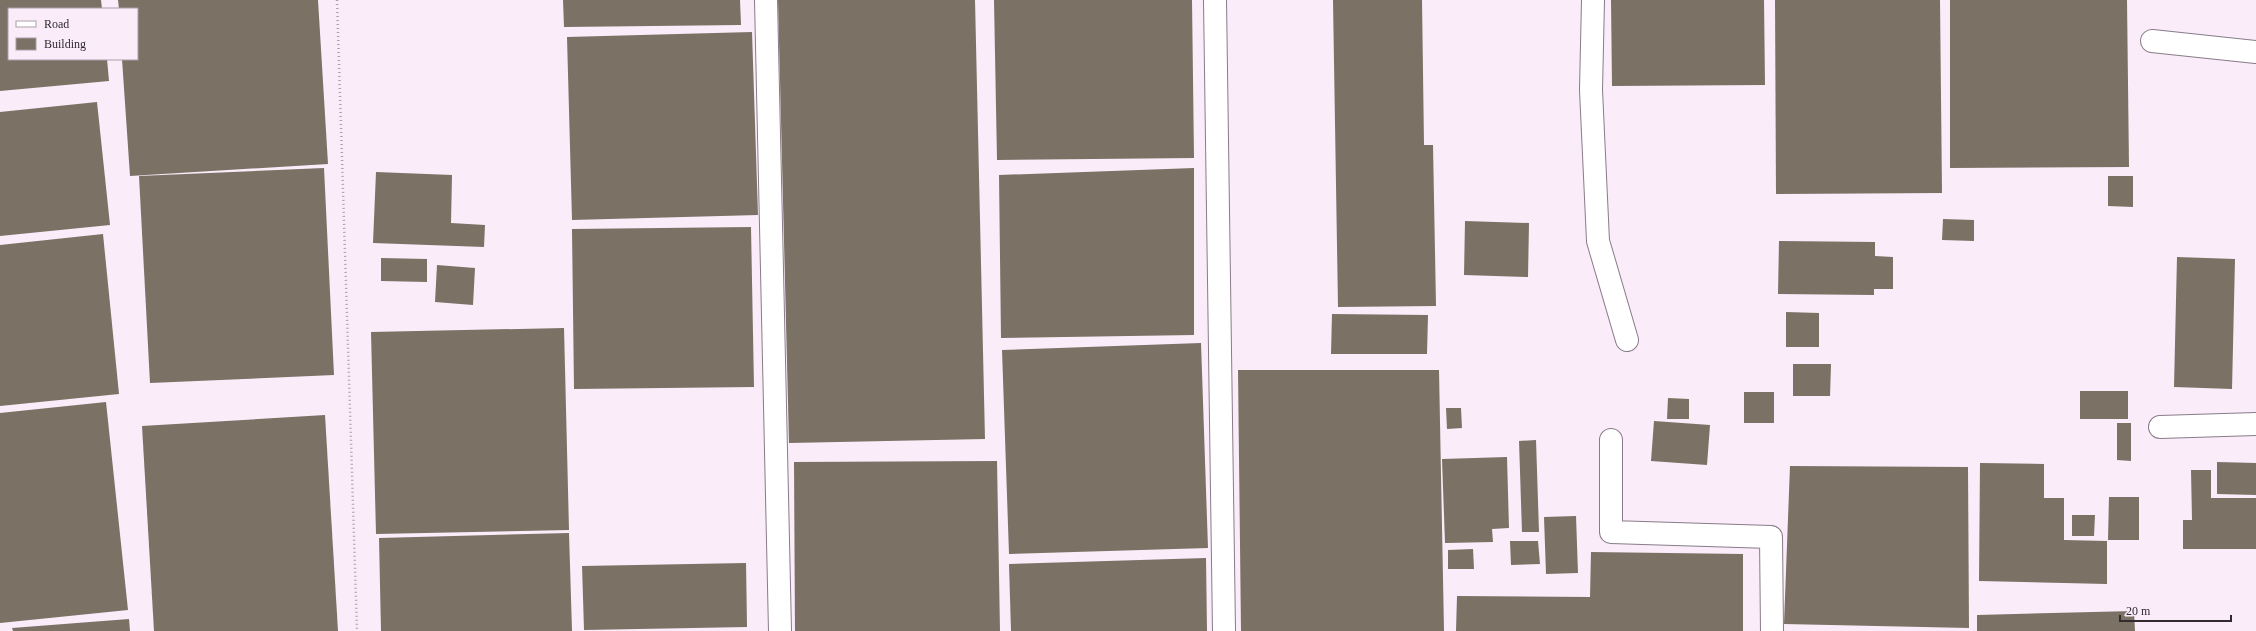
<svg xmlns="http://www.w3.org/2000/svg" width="2256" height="631" viewBox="0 0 2256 631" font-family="Georgia,serif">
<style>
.building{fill:#7b7165}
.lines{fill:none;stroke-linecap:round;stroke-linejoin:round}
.minor-casing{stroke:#887c88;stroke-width:24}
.path{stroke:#aba0aa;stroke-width:2.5;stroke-dasharray:1 3;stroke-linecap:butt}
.minor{stroke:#fff;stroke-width:22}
</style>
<rect width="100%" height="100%" fill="#faecf9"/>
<g class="building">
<path d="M0,0H101L102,9H9V59H107L109,81L0,91Z"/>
<path d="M118,0H318L328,164L130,176L122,59H137V9H119Z"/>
<path d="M563,0H740L741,25L564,27Z"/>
<path d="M778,0H975L985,439L789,443Z"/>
<path d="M994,0H1192L1194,158L997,160Z"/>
<path d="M1333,0H1422L1424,145H1433L1436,306L1338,307Z"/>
<path d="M1611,0H1764L1765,85L1612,86Z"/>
<path d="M1775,0H1940L1942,193L1776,194Z"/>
<path d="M1950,0H2127L2129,167L1950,168Z"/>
<path d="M752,32L758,215L572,220L567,37Z"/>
<path d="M97,102L110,225L0,236V112Z"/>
<path d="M324,168L334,375L150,383L139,176Z"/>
<path d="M1194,168V335L1001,338L999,175Z"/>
<path d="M376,172L452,175L451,223L485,225L484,247L373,243Z"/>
<path d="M2108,176H2133V207L2108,206Z"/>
<path d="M1943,219L1974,220V241L1942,240Z"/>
<path d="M1465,221L1529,223L1528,277L1464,275Z"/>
<path d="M751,227L754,387L574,389L572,229Z"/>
<path d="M103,234L119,394L0,406V245Z"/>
<path d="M1779,241L1875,242V256L1893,257V289H1874V295L1778,294Z"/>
<path d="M2177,257L2235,259L2232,389L2174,387Z"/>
<path d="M381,258L427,259V282L381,281Z"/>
<path d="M437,265L475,268L473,305L435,302Z"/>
<path d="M1786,312L1819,313V347H1786Z"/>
<path d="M1332,314L1428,315L1427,354H1331Z"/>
<path d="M564,328L569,530L376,534L371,332Z"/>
<path d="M1201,343L1208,548L1009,554L1002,350Z"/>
<path d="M1793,364H1831L1830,396H1793Z"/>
<path d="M1238,370H1439L1444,631H1241Z"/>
<rect x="2080" y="391" width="48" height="28"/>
<rect x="1744" y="392" width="30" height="31"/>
<path d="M1668,398L1689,399V419H1667Z"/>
<path d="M106,402L128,610L0,623V413Z"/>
<path d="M1446,408H1461L1462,428L1447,429Z"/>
<path d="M325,415L338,631H154L142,426Z"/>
<path d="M1654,421L1710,425L1707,465L1651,461Z"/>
<path d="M2117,423H2131V461L2117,460Z"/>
<path d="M1536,440L1539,532H1522L1519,441Z"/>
<path d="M1507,457L1509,528L1492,529L1493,542L1445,543L1442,459Z"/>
<path d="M997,461L1000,631H795L794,462Z"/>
<path d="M2217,462L2256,463V495L2217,494Z"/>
<path d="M1980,463L2044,464V498H2064V540L2107,541V584L1979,581Z"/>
<path d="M1790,466L1968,467L1969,628L1784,624Z"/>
<path d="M2191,470H2211V498H2256V549H2183V520H2192Z"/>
<path d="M2109,497H2139V540H2108Z"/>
<path d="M2072,515H2095L2094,536H2072Z"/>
<path d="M1576,516L1578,573L1546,574L1544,517Z"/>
<path d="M569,533L572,631H381L379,538Z"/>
<path d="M1510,541H1538L1540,564L1511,565Z"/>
<path d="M1473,549L1474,569H1448V550Z"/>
<path d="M1591,552L1743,554V631H1456L1457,596L1590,597Z"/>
<path d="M1206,558L1207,631H1011L1009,564Z"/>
<path d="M746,563L747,627L584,630L582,566Z"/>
<path d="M2134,611L2135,631H1977V615Z"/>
<path d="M129,619L130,631H13L12,628Z"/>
</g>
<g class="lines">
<g class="minor-casing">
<g id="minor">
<path d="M766,0L780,631"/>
<path d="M1215,0L1224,631"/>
<path d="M1593,0L1591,90L1598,241L1627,340"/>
<path d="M2152,41L2256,52"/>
<path d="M2160,427L2256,424"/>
<path d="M1611,440V532L1771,537L1772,631"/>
</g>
</g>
<path class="path" d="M337,0L357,631"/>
<use href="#minor" class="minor"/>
</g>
<rect x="8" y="8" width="130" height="52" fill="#faecf9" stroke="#aa9fa9"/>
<rect x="16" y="21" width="20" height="6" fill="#ffffff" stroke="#aa9fa9"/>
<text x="44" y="28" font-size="12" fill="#312b30">Road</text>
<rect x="16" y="38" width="20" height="12" fill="#7b7165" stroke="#aa9fa9"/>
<text x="44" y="48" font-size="12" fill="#312b30">Building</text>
<path d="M2120 615v6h111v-6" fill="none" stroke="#312b30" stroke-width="2"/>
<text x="2126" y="615" font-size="12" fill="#312b30" stroke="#faecf9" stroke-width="3" paint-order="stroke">20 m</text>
</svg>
